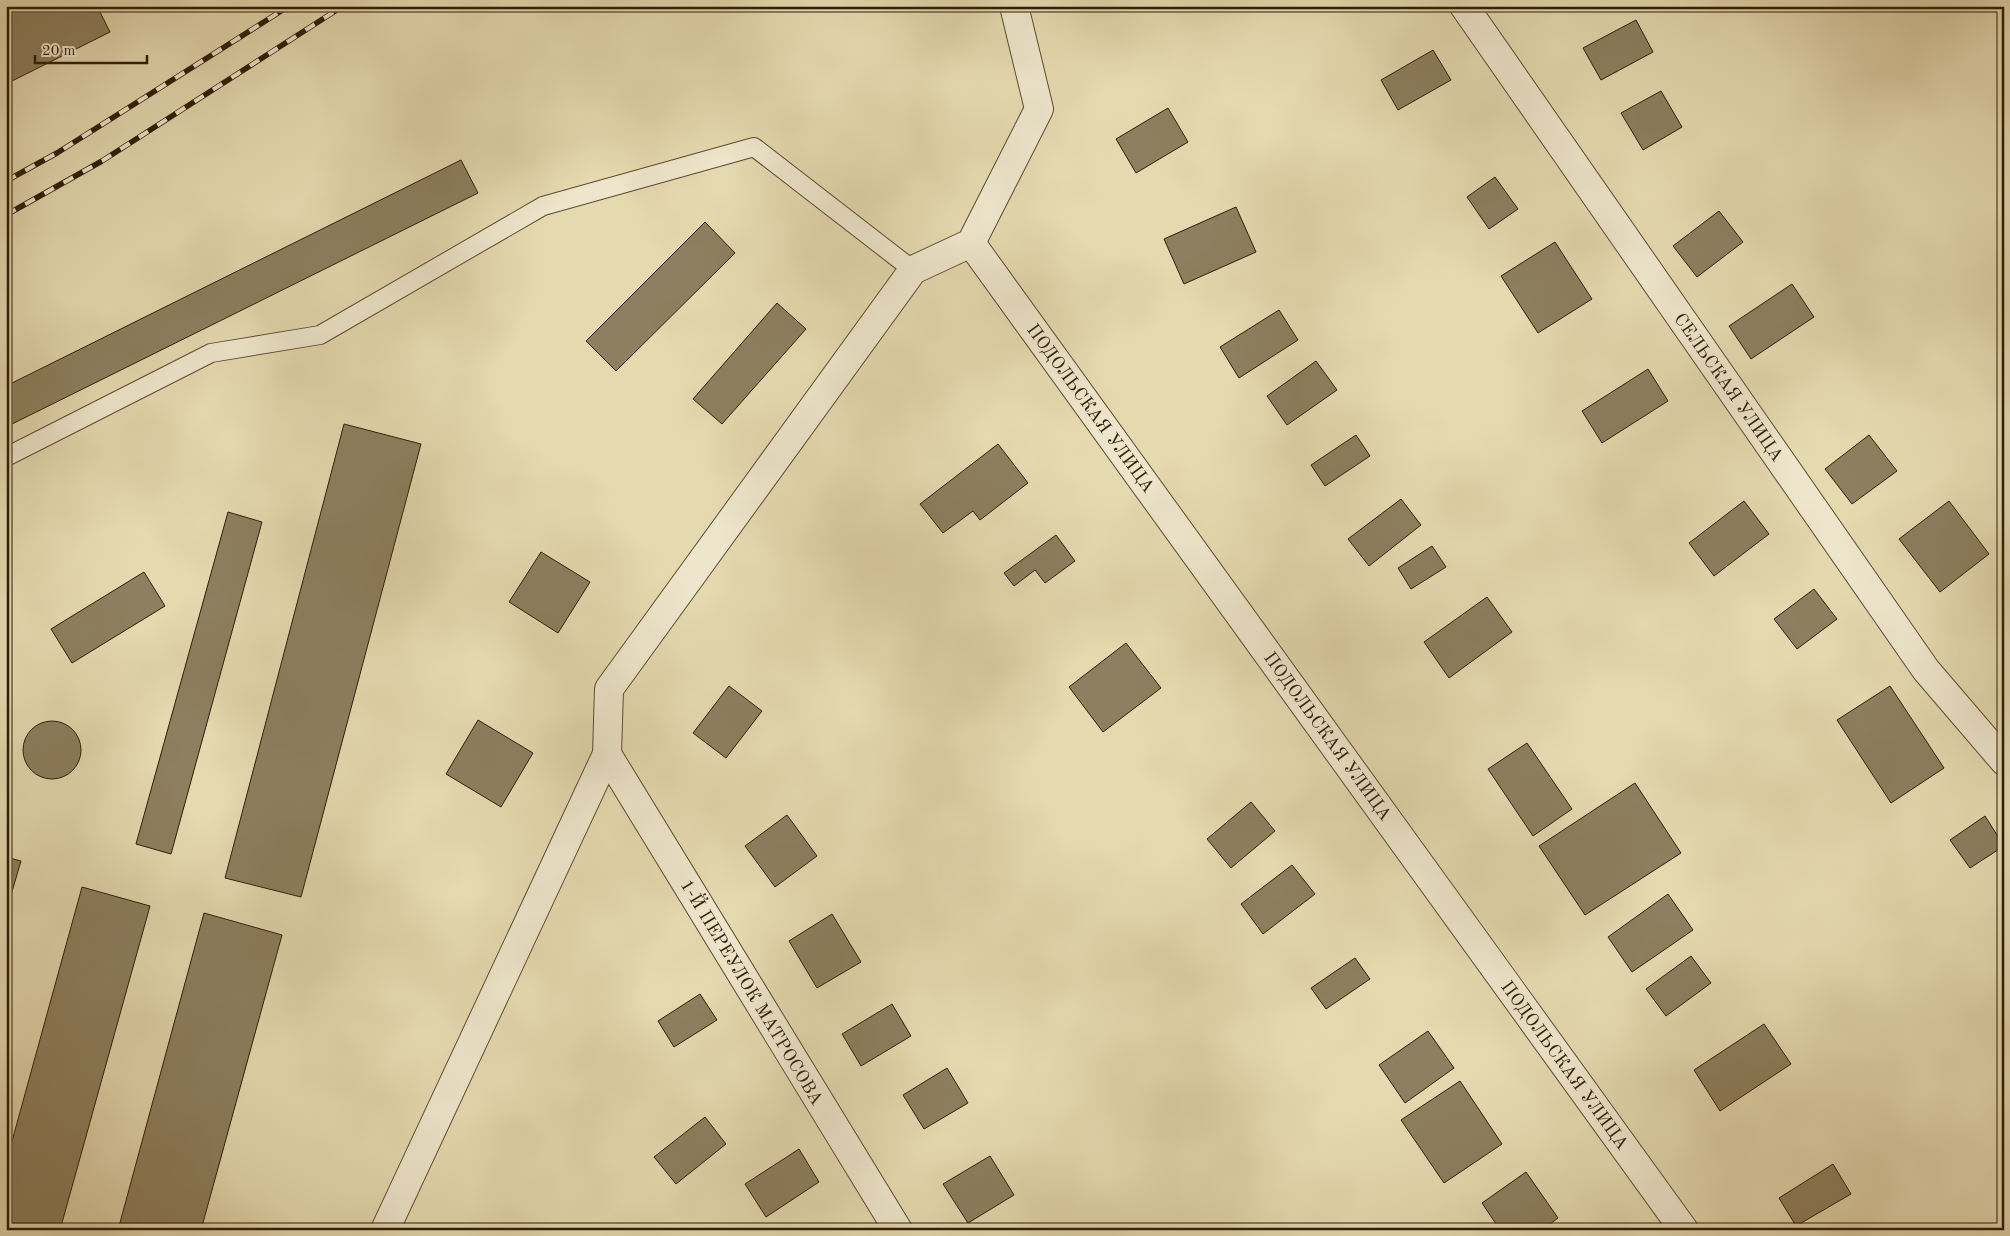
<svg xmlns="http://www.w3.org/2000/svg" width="2010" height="1236" viewBox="0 0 2010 1236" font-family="'Old Standard TT',serif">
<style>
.building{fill:#8d7f5f;stroke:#2e1d07}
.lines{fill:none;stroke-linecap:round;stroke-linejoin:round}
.lane-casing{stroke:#5c4c31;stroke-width:20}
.street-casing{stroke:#5c4c31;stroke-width:30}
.lane{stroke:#eee6cc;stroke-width:18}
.street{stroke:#eee6cc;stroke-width:28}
.rail-casing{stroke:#2e1d07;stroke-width:5.5}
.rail{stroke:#eee6cc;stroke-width:4;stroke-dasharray:11;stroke-linecap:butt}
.labels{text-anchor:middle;stroke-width:5;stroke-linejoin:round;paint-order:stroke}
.street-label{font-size:18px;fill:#2e1d07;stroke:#eee6cc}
</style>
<rect width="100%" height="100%" fill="#e5d9b0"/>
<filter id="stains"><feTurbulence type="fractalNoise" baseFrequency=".004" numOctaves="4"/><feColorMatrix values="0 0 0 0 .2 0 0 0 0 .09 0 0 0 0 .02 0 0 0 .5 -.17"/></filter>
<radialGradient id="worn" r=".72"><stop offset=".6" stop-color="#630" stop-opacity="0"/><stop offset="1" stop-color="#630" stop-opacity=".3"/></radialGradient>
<g class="building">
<path d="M6,6H97L110,32L6,84Z"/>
<path d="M117,6H132L120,12Z"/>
<path d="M1636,20L1653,52L1601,80L1583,48Z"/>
<path d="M1433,50L1451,80L1398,110L1381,80Z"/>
<path d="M1661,91L1682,127L1643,150L1621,113Z"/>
<path d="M1168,108L1188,142L1136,173L1116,139Z"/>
<path d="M461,160L478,193L6,427V386Z"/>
<path d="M1495,177L1518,209L1489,229L1467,197Z"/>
<path d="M1236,207L1256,252L1184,284L1164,239Z"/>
<path d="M1719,211L1743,242L1697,277L1673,246Z"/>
<path d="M705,222L735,253L616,371L586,341Z"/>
<path d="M1555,242L1592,299L1538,333L1501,276Z"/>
<path d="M1792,284L1814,317L1751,359L1729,326Z"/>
<path d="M777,303L806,329L722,424L693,399Z"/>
<path d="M1279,310L1298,340L1239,378L1220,347Z"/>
<path d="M1316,361L1337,390L1287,425L1267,396Z"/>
<path d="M1648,369L1668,401L1602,443L1582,411Z"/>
<path d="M344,424L421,444L301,897L225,878Z"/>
<path d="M1356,435L1370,456L1325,486L1311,465Z"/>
<path d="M1869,435L1897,471L1852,504L1825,469Z"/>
<path d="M998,444L1028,483L980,520L973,511L943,533L920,504Z"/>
<path d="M1401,499L1421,525L1369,566L1348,539Z"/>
<path d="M1744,501L1769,534L1714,576L1689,543Z"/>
<path d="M1949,501L1989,554L1940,592L1899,539Z"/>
<path d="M228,512L262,522L171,854L136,844Z"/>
<path d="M1056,535L1075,561L1045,583L1035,570L1014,586L1004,573Z"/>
<path d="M1432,546L1446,567L1411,589L1398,568Z"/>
<path d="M541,552L590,582L558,633L509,602Z"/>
<path d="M144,572L165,606L72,663L51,629Z"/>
<path d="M1814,589L1837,619L1797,649L1774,619Z"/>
<path d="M1487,597L1512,632L1449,678L1424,642Z"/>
<path d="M1126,643L1161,688L1103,732L1069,687Z"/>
<path d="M729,686L762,711L726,758L693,733Z"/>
<path d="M1890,686L1944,768L1891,803L1837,720Z"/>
<path d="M478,720L533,753L501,807L446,774Z"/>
<circle cx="52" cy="750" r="29"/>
<path d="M1527,743L1572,809L1533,836L1488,769Z"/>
<path d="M1635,783L1681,853L1585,915L1539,846Z"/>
<path d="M1251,802L1275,831L1231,868L1207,839Z"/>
<path d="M787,815L817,856L775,887L745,846Z"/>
<path d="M1985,816L2004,846L1970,868L1950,840Z"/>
<path d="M6,857L21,861L6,912Z"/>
<path d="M1292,865L1315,894L1263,934L1241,904Z"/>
<path d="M82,887L150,906L60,1230H6V1163Z"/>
<path d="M1668,894L1693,930L1632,972L1608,937Z"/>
<path d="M204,913L282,935L201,1230H118Z"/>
<path d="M832,914L861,962L817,988L789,941Z"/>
<path d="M1691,956L1711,983L1666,1016L1646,989Z"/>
<path d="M1355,958L1370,979L1326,1009L1311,988Z"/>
<path d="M700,994L717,1020L674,1047L658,1021Z"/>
<path d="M892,1004L911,1036L861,1066L842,1034Z"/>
<path d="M1764,1024L1791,1064L1720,1111L1694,1070Z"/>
<path d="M1428,1031L1454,1068L1405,1103L1379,1065Z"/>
<path d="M947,1068L968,1103L924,1129L903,1095Z"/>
<path d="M1460,1081L1502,1144L1444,1183L1401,1120Z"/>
<path d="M705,1117L726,1144L676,1184L654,1157Z"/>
<path d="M799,1149L819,1182L766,1217L745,1184Z"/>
<path d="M990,1156L1014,1195L968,1223L943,1184Z"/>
<path d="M1833,1164L1851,1194L1796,1226L1779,1198Z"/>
<path d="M1526,1172L1558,1218L1542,1230H1500L1482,1203Z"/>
</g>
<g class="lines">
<g class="lane-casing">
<path id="lane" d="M6,457L211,353L320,335L543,206L754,147L913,270"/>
</g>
<g class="street-casing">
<g id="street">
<path d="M1464,6L1926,670L2004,761"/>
<path d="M971,243L1684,1230"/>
<path d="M607,754L898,1230"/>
<path d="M385,1230L607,754L609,689L913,270L971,243L1039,109L1014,6"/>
</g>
</g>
<use href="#lane" class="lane"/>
<use href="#street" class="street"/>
<g class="rail-casing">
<g id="rail">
<path d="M6,181L57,153L289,6"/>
<path d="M6,215L102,161L343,6"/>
</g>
</g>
<use href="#rail" class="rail"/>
</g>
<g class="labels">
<g class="street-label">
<text transform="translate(1729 387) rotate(55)" y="6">СЕЛЬСКАЯ УЛИЦА</text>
<text transform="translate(1091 408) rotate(54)" y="6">ПОДОЛЬСКАЯ УЛИЦА</text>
<text transform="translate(1328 736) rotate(54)" y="6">ПОДОЛЬСКАЯ УЛИЦА</text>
<text transform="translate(752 992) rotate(59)" y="6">1-Й ПЕРЕУЛОК МАТРОСОВА</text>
<text transform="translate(1565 1065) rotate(54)" y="6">ПОДОЛЬСКАЯ УЛИЦА</text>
</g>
</g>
<rect width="2010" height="1236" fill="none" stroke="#e5d9b0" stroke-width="25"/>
<rect x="8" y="8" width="1995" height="1221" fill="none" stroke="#2e1d07" stroke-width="2.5"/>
<rect x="12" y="12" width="1985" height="1211" fill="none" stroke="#2e1d07"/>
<path d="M35 55v8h112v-8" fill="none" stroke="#2e1d07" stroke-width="2.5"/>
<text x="42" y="55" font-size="15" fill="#2e1d07" stroke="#eee6cc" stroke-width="4" paint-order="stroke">20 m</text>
<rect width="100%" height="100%" filter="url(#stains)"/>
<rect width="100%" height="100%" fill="url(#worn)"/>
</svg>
